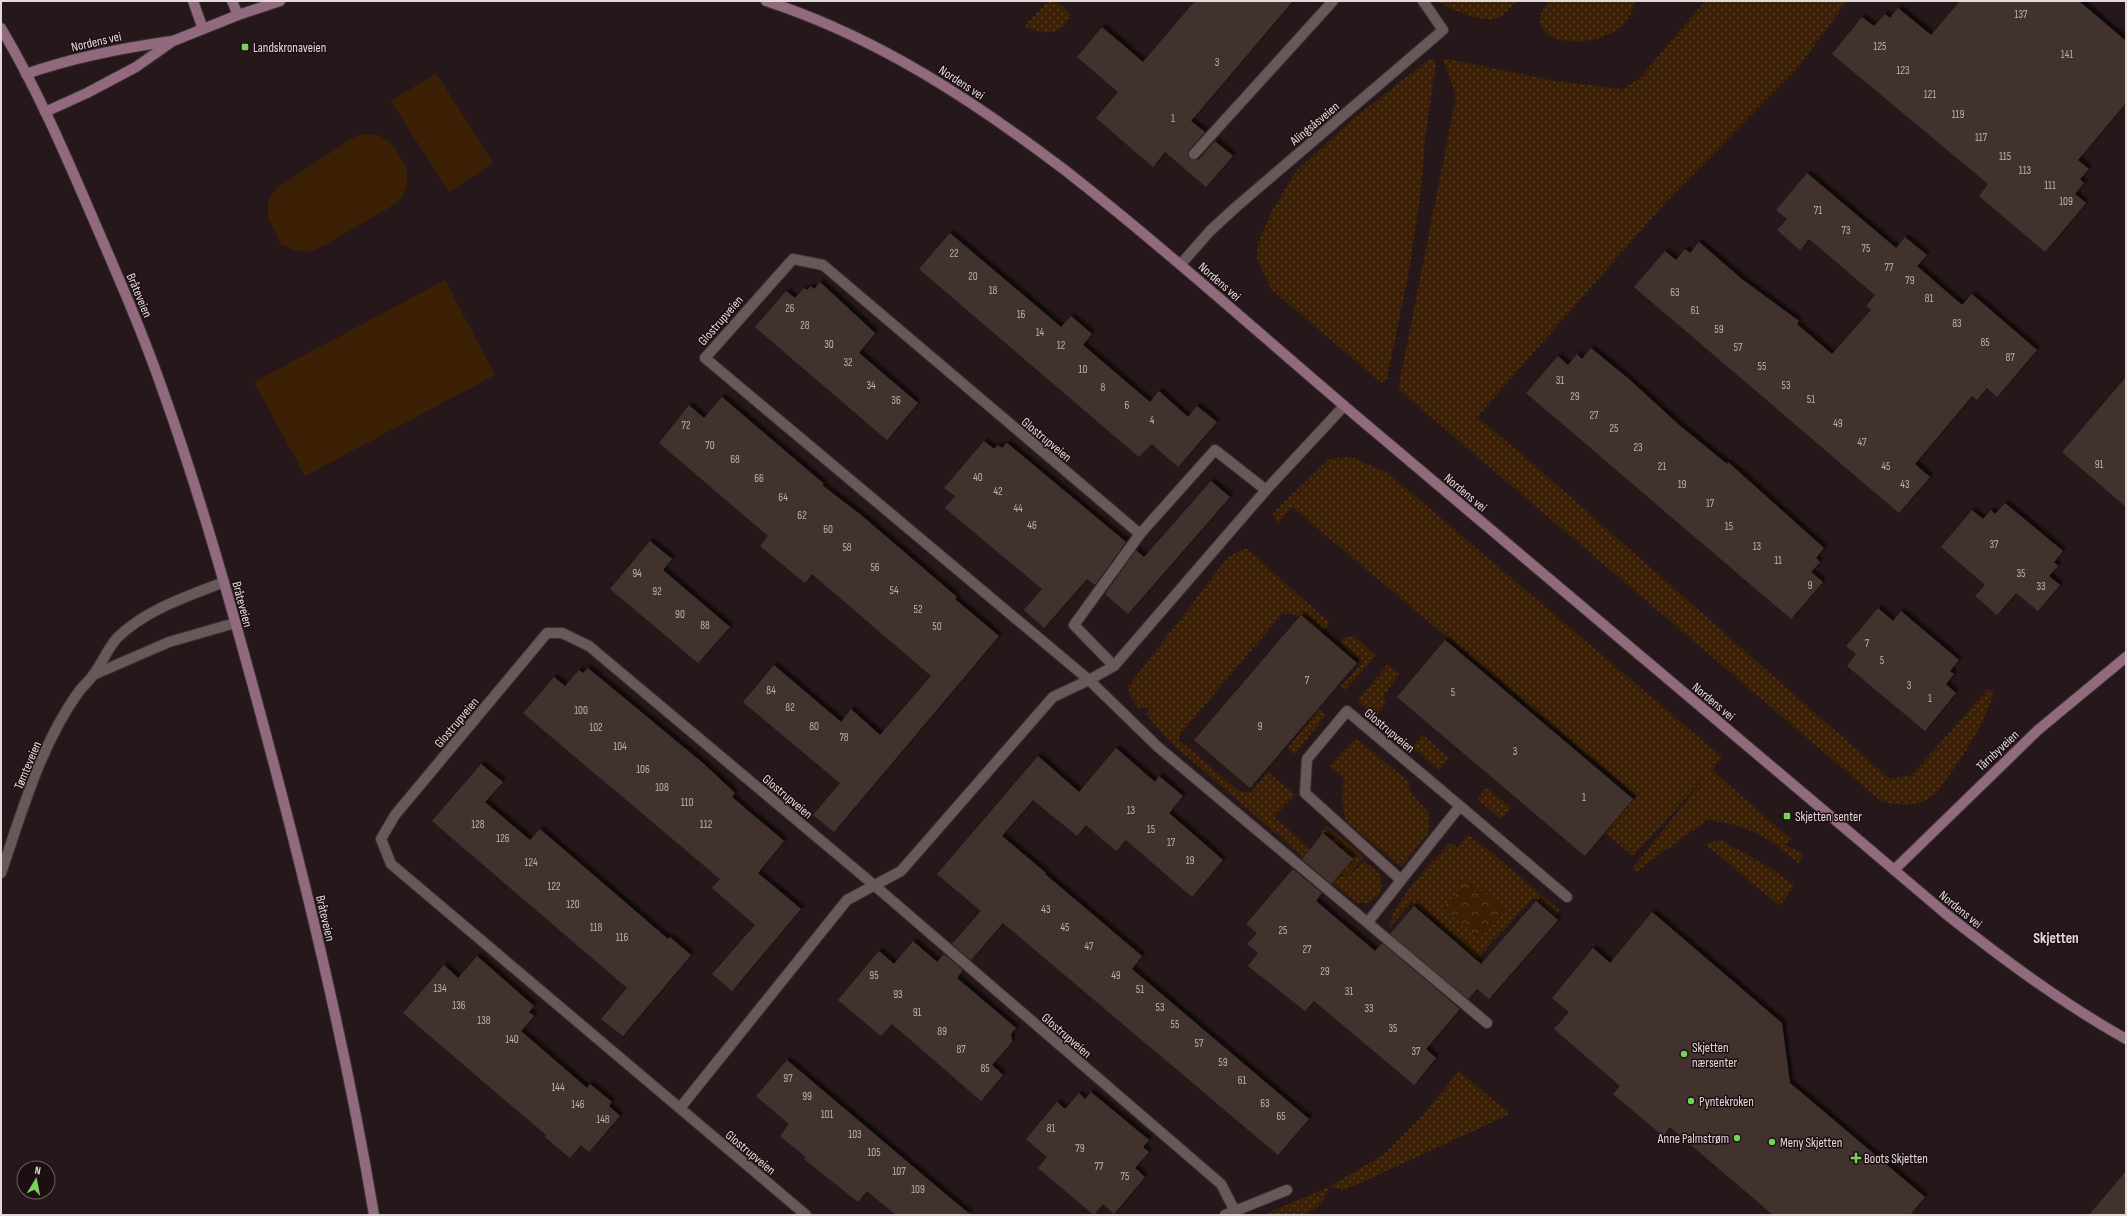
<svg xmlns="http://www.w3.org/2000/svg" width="2127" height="1216" viewBox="0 0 2127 1216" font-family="'Sofia Sans Condensed',sans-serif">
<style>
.grass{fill:url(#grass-dots)}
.forest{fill:url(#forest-crowns)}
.pitch{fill:#3c2005}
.building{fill:#42332f;filter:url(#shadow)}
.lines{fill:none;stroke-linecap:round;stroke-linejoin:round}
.street-casing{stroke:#3d3335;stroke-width:12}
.secondary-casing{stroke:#3d3335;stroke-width:12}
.street{stroke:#69585a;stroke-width:10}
.secondary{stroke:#926a7d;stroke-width:10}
.poi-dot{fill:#75d25b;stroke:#1c0f11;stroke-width:1.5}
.labels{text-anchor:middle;stroke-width:3;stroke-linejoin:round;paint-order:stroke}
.number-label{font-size:11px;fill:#bcb0b0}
.street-label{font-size:13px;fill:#e4dadb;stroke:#1c0f11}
.poi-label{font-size:13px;fill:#e4dadb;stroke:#1c0f11;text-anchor:start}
.quarter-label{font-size:15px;font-weight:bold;fill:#e4dadb;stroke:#1c0f11}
</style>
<defs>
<pattern id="grass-dots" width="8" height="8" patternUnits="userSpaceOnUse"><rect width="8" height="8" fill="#3c2005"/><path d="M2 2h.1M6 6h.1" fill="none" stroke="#584029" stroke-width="1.8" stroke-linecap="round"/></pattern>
<pattern id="forest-crowns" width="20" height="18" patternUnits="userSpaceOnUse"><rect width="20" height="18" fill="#3c2005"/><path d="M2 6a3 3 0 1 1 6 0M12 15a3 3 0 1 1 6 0" fill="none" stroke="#584029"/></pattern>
<filter id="shadow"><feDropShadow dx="3.5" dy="-3.5" stdDeviation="1" flood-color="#0009"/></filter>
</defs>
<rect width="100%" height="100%" fill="#26181a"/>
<g class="grass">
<path d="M1048,1C1056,1 1065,7 1070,15C1067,35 1038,36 1025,26Z"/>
<path d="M1438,1H1517C1512,6 1505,15 1498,18C1482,23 1451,10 1438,1Z"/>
<path d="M1548,1H1634L1635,2C1625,58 1509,52 1548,1Z"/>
<path d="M1705,1H1847L1796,70L1665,203L1477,417L1524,456L1890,779L1912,775L1988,689L1994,692C1984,724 1967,751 1947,778C1943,783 1939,791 1934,795C1919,808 1898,806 1881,801L1398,389L1456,97L1443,58L1556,81L1623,89L1640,78Z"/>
<path d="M1430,59H1434L1436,64L1425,139L1421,189L1409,271L1387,378L1384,382H1380L1271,289L1257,260L1258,243L1271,213L1296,171L1354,118Z"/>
<path d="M1351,457L1388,473L1722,757L1712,770L1791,839L1786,845L1803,854L1799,864C1768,836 1748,825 1707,820L1636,872L1633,868L1706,776L1633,856L1605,833L1636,796L1292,507L1278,523L1273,513L1329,459Z"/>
<path d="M1246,548L1330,623L1322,633L1303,616L1283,613L1180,734L1179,740L1239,791L1251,793L1268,772L1295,795L1274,817L1337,872V875L1347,878L1364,861L1380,874L1382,888L1378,896L1367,903H1358L1347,895L1168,740L1146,714L1150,709L1146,707L1140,709L1131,698L1128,687L1228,557Z"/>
<path d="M1354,636L1376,656L1345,690L1341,686L1362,664L1340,643L1346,637Z"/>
<path d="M1388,664L1400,674L1383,696L1386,704L1377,715L1369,712L1358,700Z"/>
<path d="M1319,709L1326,715L1295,754L1287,749Z"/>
<path d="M1423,735L1449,758L1439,770L1412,747Z"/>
<path d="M1356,738L1409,782L1410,792L1429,813V832L1402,866L1395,862L1346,821L1342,802L1343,778L1329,766Z"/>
<path d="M1487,788L1511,808L1501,819L1477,799Z"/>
<path d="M1468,835L1486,848L1559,910L1556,917L1533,898L1477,959L1412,901L1390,928C1388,907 1435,860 1449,843L1457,847Z"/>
<path d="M1721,840L1774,870L1794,886L1780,906L1705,844Z"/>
<path d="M1459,1071L1510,1114L1345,1190L1329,1187L1323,1201L1307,1215H1263L1329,1187L1383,1155L1422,1116Z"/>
</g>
<g class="forest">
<path d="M1327,826L1364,857L1346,879L1340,873L1352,858L1321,832Z"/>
<path d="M1468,879L1505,909L1480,939L1443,908Z"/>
</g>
<g class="pitch">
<path d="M436,73L493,163L449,192L391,101Z"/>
<path d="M362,134L378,135L390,142L396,150L407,169V184L402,198L390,207L323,246L309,252L294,250L281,244L268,217V201L277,188L354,137Z"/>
<path d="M445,280L495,375L305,476L254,382Z"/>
</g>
<g class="building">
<path d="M1195,1H1293L1191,121L1205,132L1189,150L1188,156L1190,159L1196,160L1199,159L1215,141L1233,156L1206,187L1165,152L1153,167L1096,118L1118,92L1077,57L1102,27L1143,62Z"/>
<path d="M1960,1H2079L2126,41V103L2078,160L2089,169L2080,179L2084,183L2075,194L2086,203L2045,252L1979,196L1988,184L1832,54L1862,17L1874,26L1885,14L1890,18L1898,8L1931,35Z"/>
<path d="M1807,173L1896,248L1905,237L1927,255L1917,266L1962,305L1972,294L2037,350L1997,397L1987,388L1977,400L1972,396L1915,464L1930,477L1899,513L1634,287L1665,251L1676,260L1685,249L1690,253L1699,242L1743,280L1799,321L1797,324L1832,354L1871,310L1866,306L1875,295L1809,239L1800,250L1777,230L1787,219L1776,210Z"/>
<path d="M950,233L1061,327L1071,316L1092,334L1083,345L1150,402L1159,391L1188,417L1197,406L1217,422L1178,467L1152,444L1139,457L919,269Z"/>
<path d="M820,282L875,333L859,353L918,403L887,440L755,327L786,291L795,298L804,288L807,290L811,286L814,289Z"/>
<path d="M1591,348L1630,380L1678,424L1727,464L1728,462L1824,548L1816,558L1820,562L1811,572L1823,582L1791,619L1526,393L1558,356L1568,365L1577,354L1582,359Z"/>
<path d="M2126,377V507L2062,452Z"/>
<path d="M722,397L824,484L822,485L861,515L957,597L955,599L999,636L834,832L813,815L840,783L743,702L774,665L841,722L851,709L880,735L931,676L812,574L805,583L760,546L768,536L659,443L689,405L704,418Z"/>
<path d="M984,441L994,449L998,445L1002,448L1007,443L1126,542L1095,585L1087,579L1044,628L1024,610L1042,589L945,508L955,496L944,488Z"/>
<path d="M1211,481L1230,497L1128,614L1105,594L1136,550L1144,557Z"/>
<path d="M2005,503L2063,551L2054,562L2058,566L2049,576L2060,585L2038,611L2016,593L1997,615L1975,596L1985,585L1941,547L1972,510L1983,519L1991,510L1995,514Z"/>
<path d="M650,541L672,559L663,570L730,627L698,663L610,589Z"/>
<path d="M1878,608L1893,621L1901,611L1959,660L1950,671L1954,674L1946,684L1956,693L1925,731L1847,666L1856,654L1846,646Z"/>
<path d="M1301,615L1357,663L1250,788L1194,740Z"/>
<path d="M1445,640L1633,799L1585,856L1397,697Z"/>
<path d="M588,668L704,764L735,793L732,797L784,841L758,873L801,909L732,991L712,974L755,925L712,888L720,879L523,713L554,677L565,686L579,670L583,673Z"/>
<path d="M1116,748L1155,782L1159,776L1183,796L1169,813L1223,860L1192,897L1126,840L1116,851L1086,825L1077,836L1033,800L1002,836L1046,873L1045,874L1142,956L1132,969L1309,1119L1278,1155L1003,923L971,960L952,944L981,911L937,874L1038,756L1079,792Z"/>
<path d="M481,764L503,782L485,802L530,840L540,829L668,939L670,937L691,955L623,1036L601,1019L627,988L432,821Z"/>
<path d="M1323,833L1353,859L1331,884L1302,859Z"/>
<path d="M1293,869L1322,893L1316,901L1375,951L1382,943L1460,1009L1426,1049L1436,1058L1414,1085L1314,1001L1305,1011L1248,966L1258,953L1247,944L1257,933L1246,924Z"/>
<path d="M1536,901L1558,920L1489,999L1477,989L1468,999L1390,934L1414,906L1481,964Z"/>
<path d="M1652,912L1782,1023L1790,1083L1925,1197L1910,1215H1773L1670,1127L1663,1136L1613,1094L1620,1086L1554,1029L1569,1012L1552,998L1593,948L1610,963Z"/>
<path d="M913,941L937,962L944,954L963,970L957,978L1016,1028L1011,1034L1012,1042L992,1065L1003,1075L981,1101L892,1024L881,1036L838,1000L879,951L894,964Z"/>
<path d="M477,956L534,1006L529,1012L534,1016L521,1031L587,1088L590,1084L612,1102L609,1106L620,1116L589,1152L581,1145L570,1158L545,1137L546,1135L403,1013L444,965L458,978Z"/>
<path d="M787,1060L942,1191L971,1215H896L867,1191L858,1202L804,1159L806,1157L780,1136L789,1124L756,1096Z"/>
<path d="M1091,1092L1149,1140L1143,1147L1149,1152L1135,1168L1145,1177L1114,1214L1103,1204L1094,1215L1038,1168L1047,1157L1026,1139L1057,1102L1065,1109L1079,1093L1085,1099Z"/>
<path d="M2126,1171V1215H2089Z"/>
</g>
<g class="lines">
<g class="street-casing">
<g id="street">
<path d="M1194,154L1333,1"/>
<path d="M1181,264L1210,231L1236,207L1443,30L1423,1"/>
<path d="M1266,490L1215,450L1140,534L823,265L793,259L705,358L1089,680L1158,747L1487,1023"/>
<path d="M1114,666L1074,625L1140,534"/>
<path d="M93,675L169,642L235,623"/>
<path d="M1460,806L1567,897"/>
<path d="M1,873C22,812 41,743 80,690C85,684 90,680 94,674C102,663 108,648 117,638C145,610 188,596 224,582"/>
<path d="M1368,922L1460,806L1347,711L1307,759L1305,793L1401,880"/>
<path d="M680,1108L847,900L901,871L1053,697L1089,680L1114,666L1266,490L1344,406"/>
<path d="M806,1215L391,864L381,839L395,815L547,633H562L589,646L874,885L1221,1184L1235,1211"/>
<path d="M1225,1215L1287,1190"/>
</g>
</g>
<g class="secondary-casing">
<g id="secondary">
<path d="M193,1L203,29"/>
<path d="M232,1L238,15"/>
<path d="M766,1C877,37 974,101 1066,171C1163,247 1254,329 1348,409C1547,577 1747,745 1946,914C2003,959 2062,1003 2126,1039"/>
<path d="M1,28C36,87 64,151 91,214C117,274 143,333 164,394C200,495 229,598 257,701C303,871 345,1041 374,1215"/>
<path d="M26,74C74,57 122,48 172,41"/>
<path d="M45,112L87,93L136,67L173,41L238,15L280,1"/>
<path d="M1894,870L2038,730L2126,657"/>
</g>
</g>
<use href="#street" class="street"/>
<use href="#secondary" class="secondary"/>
</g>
<g class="poi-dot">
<rect x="241" y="43" width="8" height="8" rx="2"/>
<rect x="1783" y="812" width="8" height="8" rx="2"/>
<circle cx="1684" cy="1054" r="4"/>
<circle cx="1691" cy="1101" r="4"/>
<circle cx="1737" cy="1138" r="4"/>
<circle cx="1772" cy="1142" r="4"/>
<path d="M1854 1152h4v4h4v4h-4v4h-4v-4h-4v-4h4z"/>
</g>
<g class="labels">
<g class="number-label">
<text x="2021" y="18">137</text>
<text x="1880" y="50">125</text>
<text x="2067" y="58">141</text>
<text x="1217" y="66">3</text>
<text x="1903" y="74">123</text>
<text x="1930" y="98">121</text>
<text x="1958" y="118">119</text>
<text x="1173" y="122">1</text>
<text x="1981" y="141">117</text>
<text x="2005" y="160">115</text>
<text x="2025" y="174">113</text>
<text x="2050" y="189">111</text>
<text x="2066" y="205">109</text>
<text x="1818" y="214">71</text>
<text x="1846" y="234">73</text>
<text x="1866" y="252">75</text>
<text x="954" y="257">22</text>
<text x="1889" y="271">77</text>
<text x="973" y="280">20</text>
<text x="1910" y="284">79</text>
<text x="993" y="294">18</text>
<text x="1675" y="296">63</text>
<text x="1929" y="302">81</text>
<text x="790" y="312">26</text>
<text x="1695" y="314">61</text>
<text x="1021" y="318">16</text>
<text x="1957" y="327">83</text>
<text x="805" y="329">28</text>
<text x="1719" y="333">59</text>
<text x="1040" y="336">14</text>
<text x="1985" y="346">85</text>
<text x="829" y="348">30</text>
<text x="1061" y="349">12</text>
<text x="1738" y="351">57</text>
<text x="2010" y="361">87</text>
<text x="848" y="366">32</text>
<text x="1762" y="370">55</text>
<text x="1083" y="373">10</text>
<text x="1560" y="384">31</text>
<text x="871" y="389">34</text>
<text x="1786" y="389">53</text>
<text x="1103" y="391">8</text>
<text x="1575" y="400">29</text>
<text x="1811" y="403">51</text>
<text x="896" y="404">36</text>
<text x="1127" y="409">6</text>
<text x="1594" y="419">27</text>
<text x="1152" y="424">4</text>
<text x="1838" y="427">49</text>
<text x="686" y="429">72</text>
<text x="1614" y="432">25</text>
<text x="1862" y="446">47</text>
<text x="710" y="449">70</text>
<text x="1638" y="451">23</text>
<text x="735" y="463">68</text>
<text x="2099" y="468">91</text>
<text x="1662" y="470">21</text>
<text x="1886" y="470">45</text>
<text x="978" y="481">40</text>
<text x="759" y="482">66</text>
<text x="1682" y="488">19</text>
<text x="1905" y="488">43</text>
<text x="998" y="495">42</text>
<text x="783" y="501">64</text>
<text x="1710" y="507">17</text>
<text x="1018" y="512">44</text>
<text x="802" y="519">62</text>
<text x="1032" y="529">46</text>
<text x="1729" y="530">15</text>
<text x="828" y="533">60</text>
<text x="1994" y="548">37</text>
<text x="1757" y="550">13</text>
<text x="847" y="551">58</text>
<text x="1778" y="564">11</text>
<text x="875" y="571">56</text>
<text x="637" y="577">94</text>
<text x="2021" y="577">35</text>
<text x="1810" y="589">9</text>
<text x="2041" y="590">33</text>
<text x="894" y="594">54</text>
<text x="657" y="595">92</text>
<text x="918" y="613">52</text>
<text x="680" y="618">90</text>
<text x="705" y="629">88</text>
<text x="937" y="630">50</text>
<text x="1867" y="647">7</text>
<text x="1882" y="664">5</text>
<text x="1307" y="684">7</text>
<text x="1909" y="689">3</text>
<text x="771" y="694">84</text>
<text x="1453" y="696">5</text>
<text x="1930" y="702">1</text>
<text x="790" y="711">82</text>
<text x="581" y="714">100</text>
<text x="814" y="730">80</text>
<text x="1260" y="730">9</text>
<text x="596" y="731">102</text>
<text x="844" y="741">78</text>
<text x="620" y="750">104</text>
<text x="1515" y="755">3</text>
<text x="643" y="773">106</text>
<text x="662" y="791">108</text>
<text x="1584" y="801">1</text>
<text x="687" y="806">110</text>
<text x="1131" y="814">13</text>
<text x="478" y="828">128</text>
<text x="706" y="828">112</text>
<text x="1151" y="833">15</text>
<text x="503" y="842">126</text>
<text x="1171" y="846">17</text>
<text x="1190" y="864">19</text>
<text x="531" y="866">124</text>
<text x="554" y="890">122</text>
<text x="573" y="908">120</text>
<text x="1046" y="913">43</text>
<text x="596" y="931">118</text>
<text x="1065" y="931">45</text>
<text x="1283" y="934">25</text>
<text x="622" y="941">116</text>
<text x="1089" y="950">47</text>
<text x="1307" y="953">27</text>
<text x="1325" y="975">29</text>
<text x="874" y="979">95</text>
<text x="1116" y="979">49</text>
<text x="440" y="992">134</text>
<text x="1140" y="993">51</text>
<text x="1349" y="995">31</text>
<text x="898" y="998">93</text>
<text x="459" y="1009">136</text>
<text x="1160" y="1011">53</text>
<text x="1369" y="1012">33</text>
<text x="917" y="1016">91</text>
<text x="484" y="1024">138</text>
<text x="1175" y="1028">55</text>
<text x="1393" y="1032">35</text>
<text x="942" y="1035">89</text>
<text x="512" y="1043">140</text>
<text x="1199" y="1047">57</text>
<text x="961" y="1053">87</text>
<text x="1416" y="1055">37</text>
<text x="1223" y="1066">59</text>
<text x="985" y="1072">85</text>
<text x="788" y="1082">97</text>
<text x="1242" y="1084">61</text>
<text x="558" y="1091">144</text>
<text x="807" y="1100">99</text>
<text x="1265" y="1107">63</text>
<text x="578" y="1108">146</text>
<text x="827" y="1118">101</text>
<text x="1281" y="1120">65</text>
<text x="603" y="1123">148</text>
<text x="1051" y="1132">81</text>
<text x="855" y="1138">103</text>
<text x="1080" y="1152">79</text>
<text x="874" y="1156">105</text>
<text x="1099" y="1170">77</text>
<text x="899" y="1175">107</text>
<text x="1125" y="1180">75</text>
<text x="918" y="1193">109</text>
</g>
<g class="street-label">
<text transform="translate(96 41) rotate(-13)" y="5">Nordens vei</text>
<text transform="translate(962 82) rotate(33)" y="5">Nordens vei</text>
<text transform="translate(1314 123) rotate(-40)" y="5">Alingsåsveien</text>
<text transform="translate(1220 281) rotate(41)" y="5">Nordens vei</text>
<text transform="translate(140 295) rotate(67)" y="5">Bråteveien</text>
<text transform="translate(720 320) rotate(-49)" y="5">Glostrupveien</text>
<text transform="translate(1047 439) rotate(40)" y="5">Glostrupveien</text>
<text transform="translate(1466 492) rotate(40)" y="5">Nordens vei</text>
<text transform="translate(243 604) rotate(75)" y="5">Bråteveien</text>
<text transform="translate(1714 701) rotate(40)" y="5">Nordens vei</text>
<text transform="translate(456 722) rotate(-50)" y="5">Glostrupveien</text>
<text transform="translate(1390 730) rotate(40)" y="5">Glostrupveien</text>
<text transform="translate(1997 750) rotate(-43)" y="5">Tårnbyveien</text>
<text transform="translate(27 765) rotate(-67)" y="5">Tømteveien</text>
<text transform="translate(788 796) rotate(40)" y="5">Glostrupveien</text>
<text transform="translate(1961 909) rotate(39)" y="5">Nordens vei</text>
<text transform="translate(326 918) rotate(77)" y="5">Bråteveien</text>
<text transform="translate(1067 1035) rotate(41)" y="5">Glostrupveien</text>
<text transform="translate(751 1152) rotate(40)" y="5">Glostrupveien</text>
</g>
<g class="poi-label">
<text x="253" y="52">Landskronaveien</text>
<text x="1795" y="821">Skjetten senter</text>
<text x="1692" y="1052">Skjetten<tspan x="1692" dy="15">nærsenter</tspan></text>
<text x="1699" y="1106">Pyntekroken</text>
<text x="1729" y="1143" text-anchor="end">Anne Palmstrøm</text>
<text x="1780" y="1147">Meny Skjetten</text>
<text x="1864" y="1163">Boots Skjetten</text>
</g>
<g class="quarter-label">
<text x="2056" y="943">Skjetten</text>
</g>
</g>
<rect width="2127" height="1216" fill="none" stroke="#e4dadb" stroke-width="4"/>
<g transform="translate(36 1180) rotate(10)"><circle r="19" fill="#1c0f11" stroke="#6c6062"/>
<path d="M0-3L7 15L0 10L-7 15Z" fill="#75d25b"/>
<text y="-6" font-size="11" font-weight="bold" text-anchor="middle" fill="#e4dadb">N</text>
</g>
</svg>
